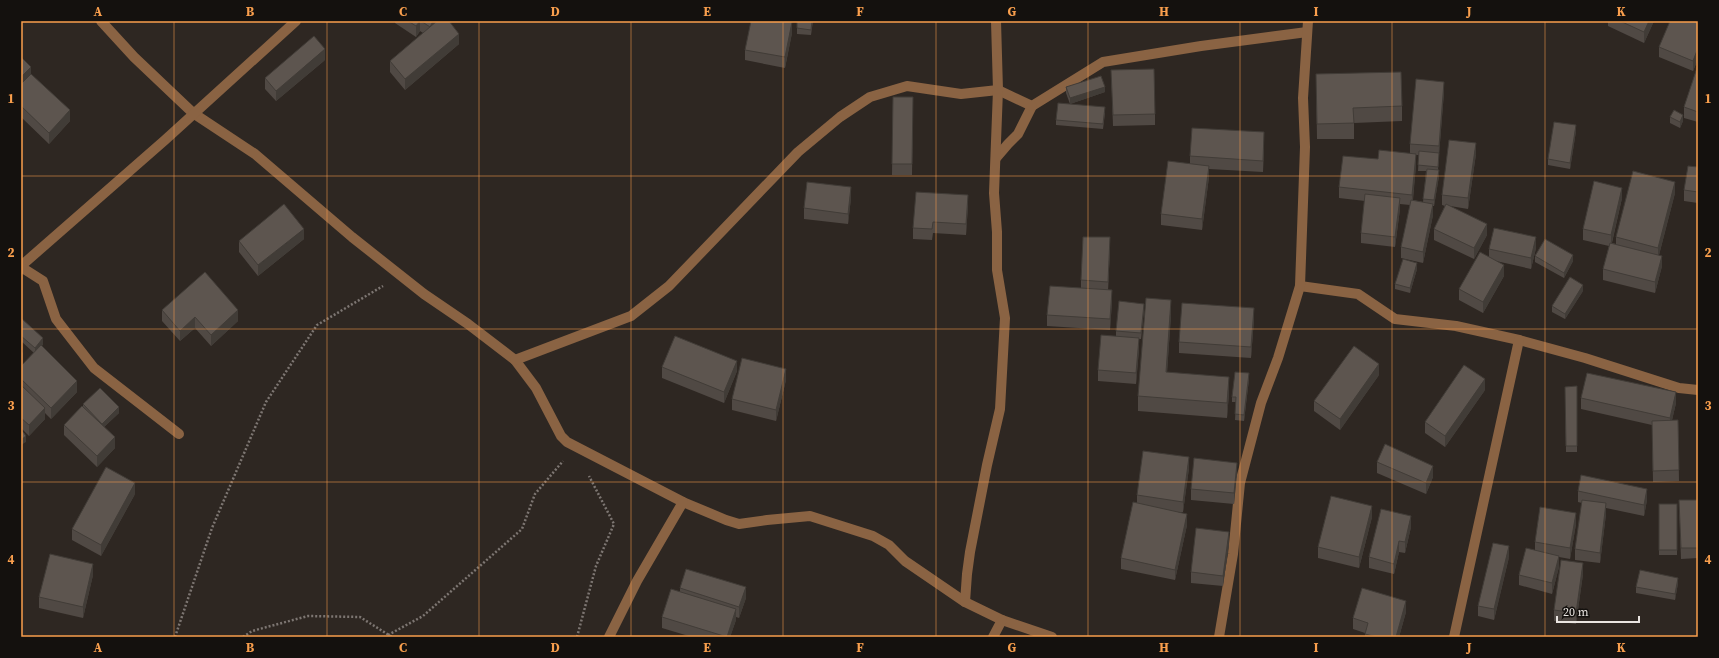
<svg xmlns="http://www.w3.org/2000/svg" width="1719" height="658" viewBox="0 0 1719 658" font-family="'Source Serif 4',serif">
<style>
.lines{fill:none;stroke-linecap:round;stroke-linejoin:round}
.path{stroke:#7d7672;stroke-width:2.5;stroke-dasharray:2 2;stroke-linecap:butt}
.minor{stroke:#8a6343;stroke-width:10}
.wall{fill:#504944;fill-rule:evenodd}
.shaded-wall{fill:#413c37}
.building{fill:#5d554f;stroke:#413c37}
.grid{fill:none;stroke:#f99f4d;stroke-width:1;stroke-opacity:0.55}
.neatline{fill:none;stroke:#f99f4d;stroke-width:1.5}
.grid-label{font-size:13px;text-anchor:middle;font-weight:bold;fill:#f99f4d}
</style>
<rect width="100%" height="100%" fill="#2e2722"/>
<g class="lines">
<g class="path">
<path d="M388,635L423,616L522,529L535,494L563,461"/>
<path d="M175,637L212,528L266,402L317,325L383,286"/>
<path d="M243,637L252,631L308,616L360,617L392,637"/>
<path d="M577,637L596,566L614,524L589,476"/>
</g>
<g class="minor">
<path d="M101,21L134,57L193,113L255,154L352,237L424,294L468,324L515,360L536,388L561,436L567,442L683,502L726,520L739,524L767,520L810,516L873,536L889,545L905,561L965,602L1002,620L1052,637"/>
<path d="M996,158L1008,144L1018,134L1032,106L1103,62L1201,46L1307,32"/>
<path d="M21,266L165,140L296,21"/>
<path d="M21,267L43,281L56,319L94,368L179,434"/>
<path d="M1300,286L1358,294L1395,319L1456,326L1519,340L1585,358L1679,388L1698,390"/>
<path d="M515,360L631,316L669,286L798,152L840,117L870,97L907,86L961,94L998,90L1032,106"/>
<path d="M965,602L967,574L970,552L987,465L1000,409L1005,318L997,270V232L994,193L998,90L996,21"/>
<path d="M609,637L637,581L683,502"/>
<path d="M993,637L1002,620"/>
<path d="M1219,637L1233,554L1240,483L1261,403L1278,358L1300,286L1305,147L1303,98L1308,21"/>
<path d="M1454,637L1519,340"/>
</g>
</g>
<g class="wall">
<path d="M395,21H449L459,44L405,90L390,72V61L423,33L420,31L416,37L395,23Z"/>
<path d="M797,21H813L811,35L797,34Z"/>
<path d="M1608,21H1654L1644,43L1608,26Z"/>
<path d="M1698,21V59L1693,71L1659,57V47Z"/>
<path d="M792,33L785,68L745,60V50Z"/>
<path d="M21,57L31,74L70,121L49,144L21,117Z"/>
<path d="M325,60L276,101L265,89V78Z"/>
<path d="M1698,65V122L1684,118V107Z"/>
<path d="M1111,70L1155,114V125L1113,126Z"/>
<path d="M1316,74L1402,106V121L1354,123V139H1317Z"/>
<path d="M1066,87L1105,92L1070,104L1066,93Z"/>
<path d="M1444,92L1439,155L1438,170L1439,176L1434,206H1433V215L1423,263L1401,258V247L1410,205L1400,204V209L1395,247L1361,243V233L1365,201L1339,198V187L1410,154V144ZM1416,155H1419L1418,171H1426L1423,202L1413,200L1416,165Z"/>
<path d="M893,97H913L912,175H892Z"/>
<path d="M1105,113L1103,129L1056,125V120Z"/>
<path d="M1670,117L1683,121L1680,128L1670,123Z"/>
<path d="M1576,131L1570,169L1548,165V159Z"/>
<path d="M1264,143L1263,172L1209,169V177L1202,230L1161,225V214L1190,164V156Z"/>
<path d="M1476,154L1468,209L1450,206L1487,235L1474,259L1434,240V229L1445,206L1442,205V195Z"/>
<path d="M1698,167V203L1684,201V190Z"/>
<path d="M1675,193L1659,255L1662,266L1655,293L1603,280V269L1609,246L1583,240V229L1622,198L1612,243L1616,244V237Z"/>
<path d="M851,198L848,224L804,219V208Z"/>
<path d="M968,205L966,235L933,233L932,240L913,239V228Z"/>
<path d="M304,239L258,276L239,252V241Z"/>
<path d="M1110,248L1108,290L1112,301L1110,330L1047,326V315L1081,288V280Z"/>
<path d="M1536,248L1531,269L1496,261L1504,276L1483,313L1459,300V289L1489,257V249Z"/>
<path d="M1535,256L1573,261L1564,278L1535,262Z"/>
<path d="M1417,269L1410,293L1395,289V284Z"/>
<path d="M1583,291L1565,319L1552,312V306Z"/>
<path d="M1144,309L1141,339H1139V349L1136,384L1098,381V370L1116,336V331Z"/>
<path d="M162,310L238,321L211,346L195,328L180,341L162,321Z"/>
<path d="M1171,315L1167,372L1229,393L1227,418L1138,411V396Z"/>
<path d="M21,318L43,344L42,346L77,392L51,419L45,413V419L29,436L21,428V366L34,353L21,341Z"/>
<path d="M1254,319L1251,358L1179,353V342Z"/>
<path d="M662,367L737,371L724,403L662,378Z"/>
<path d="M1379,375L1340,430L1314,411V401Z"/>
<path d="M1249,379L1244,421L1235,420L1236,402H1232V397Z"/>
<path d="M786,380L776,421L732,410V399Z"/>
<path d="M1577,386V452H1566L1565,387Z"/>
<path d="M1485,390L1445,447L1425,433V422Z"/>
<path d="M1581,398L1676,403L1672,420H1678L1679,481L1653,482L1652,425L1581,409Z"/>
<path d="M83,404L119,413L104,427L115,448L97,467L64,435V425L83,406Z"/>
<path d="M1377,462L1433,477L1426,494L1377,473Z"/>
<path d="M1189,468L1183,512H1177L1187,525L1175,580L1121,569V558L1137,503V495Z"/>
<path d="M1237,473L1234,504L1191,500V489Z"/>
<path d="M1578,491L1647,500L1644,516L1606,508V514L1600,563L1575,560V549L1582,503L1578,502Z"/>
<path d="M135,494L101,556L72,540V529Z"/>
<path d="M1679,500H1698V558L1681,559Z"/>
<rect x="1659" y="504" width="18" height="51"/>
<path d="M1372,517L1359,568L1318,558V547Z"/>
<path d="M1576,524L1570,559L1559,557V567L1552,594L1519,585V575L1535,550V542Z"/>
<path d="M1411,527L1405,553L1399,552L1394,574L1369,568V557Z"/>
<path d="M1229,543L1223,586L1191,583V572Z"/>
<path d="M1509,557L1494,620L1478,616V606Z"/>
<path d="M1583,574L1576,624L1554,621V610Z"/>
<path d="M93,575L83,618L39,608V597Z"/>
<path d="M1678,583L1675,600L1636,593V587Z"/>
<path d="M680,588L746,598L739,618L736,617V620L730,637H692L662,628V617L680,591Z"/>
<path d="M1406,612L1399,637H1365V633L1353,629V618Z"/>
</g>
<g class="shaded-wall">
<path d="M420,21V31L416,37V26Z"/>
<path d="M433,21H440L430,27Z"/>
<path d="M1649,21H1654L1644,43V32Z"/>
<path d="M792,22V33L785,68V57Z"/>
<path d="M459,34V44L405,90V79Z"/>
<path d="M1698,48V59L1693,71V61Z"/>
<path d="M325,49V60L276,101V91Z"/>
<path d="M31,67V78L21,88V77Z"/>
<path d="M1444,82V92L1439,155L1438,173L1439,146Z"/>
<path d="M1105,87V92L1070,104V98Z"/>
<path d="M70,110V121L49,144V133Z"/>
<path d="M1683,115V121L1680,128V122Z"/>
<path d="M1576,125V131L1570,169V163Z"/>
<path d="M1264,132V143L1263,172V161Z"/>
<path d="M1476,143V154L1468,209V198Z"/>
<path d="M1416,154V165L1412,206V195Z"/>
<path d="M1209,166V177L1202,230V219Z"/>
<path d="M1439,170V176L1434,206V200Z"/>
<path d="M1675,182V193L1658,259V248Z"/>
<path d="M851,187V198L848,224V214Z"/>
<path d="M1622,188V198L1611,246V235Z"/>
<path d="M968,195V205L966,235V224Z"/>
<path d="M1400,198V209L1395,247V237Z"/>
<path d="M1433,204V215L1423,263V252Z"/>
<path d="M1487,224V235L1474,259V248Z"/>
<path d="M304,229V239L258,276V265Z"/>
<path d="M1110,237V248L1108,292V282Z"/>
<path d="M1536,237V248L1531,269V258Z"/>
<path d="M1573,255V261L1564,278V273Z"/>
<path d="M1662,256V266L1655,293V282Z"/>
<path d="M1417,263V269L1410,293V288Z"/>
<path d="M1504,265V276L1483,313V302Z"/>
<path d="M1583,285V291L1565,319V314Z"/>
<path d="M1112,290V301L1110,330V319Z"/>
<path d="M1171,300V315L1166,388V372Z"/>
<path d="M1144,304V309L1141,339V333Z"/>
<path d="M1254,308V319L1251,358V347Z"/>
<path d="M238,310V321L211,346V335Z"/>
<path d="M195,317V328L180,341V331Z"/>
<path d="M43,338V344L35,354V348Z"/>
<path d="M1139,338V349L1136,384V373Z"/>
<path d="M23,352V363L21,365V354Z"/>
<path d="M737,361V371L724,403V392Z"/>
<path d="M1379,364V375L1340,430V419Z"/>
<path d="M786,369V380L776,421V410Z"/>
<path d="M1249,373V379L1244,421V415Z"/>
<path d="M1229,377V393L1227,418V403Z"/>
<path d="M1485,379V390L1445,447V436Z"/>
<path d="M77,381V392L51,419V408Z"/>
<path d="M1676,392V403L1670,429V418Z"/>
<path d="M119,407V413L102,429V424Z"/>
<path d="M45,408V419L29,436V425Z"/>
<path d="M26,436V442L21,445V440Z"/>
<path d="M115,437V448L97,467V456Z"/>
<path d="M1189,457V468L1183,512V502Z"/>
<path d="M1237,463V473L1234,504V493Z"/>
<path d="M1433,466V477L1426,494V483Z"/>
<path d="M135,483V494L101,556V545Z"/>
<path d="M1647,489V500L1644,516V505Z"/>
<path d="M1606,503V514L1600,563V553Z"/>
<path d="M1372,506V517L1359,568V557Z"/>
<path d="M1576,513V524L1570,559V548Z"/>
<path d="M1187,514V525L1175,580V570Z"/>
<path d="M1411,516V527L1405,553V542Z"/>
<path d="M1229,532V543L1223,586V576Z"/>
<path d="M1399,541V552L1394,574V564Z"/>
<path d="M1509,546V557L1494,620V609Z"/>
<path d="M1559,556V567L1552,594V583Z"/>
<path d="M1583,563V574L1576,624V613Z"/>
<path d="M93,564V575L83,618V607Z"/>
<path d="M1678,578V583L1675,600V594Z"/>
<path d="M746,587V598L739,618V607Z"/>
<path d="M1406,601V612L1399,637H1396Z"/>
<path d="M736,609V620L730,637H727Z"/>
</g>
<g class="building">
<path d="M408,21H420L416,26Z"/>
<path d="M421,21H433L430,27Z"/>
<path d="M437,21H449L459,34L405,79L390,61Z"/>
<path d="M751,21H786L792,22L785,57L745,50Z"/>
<path d="M797,21H812L811,30L797,28Z"/>
<path d="M1620,21H1649L1644,32Z"/>
<path d="M1670,21H1698V48L1693,61L1659,47Z"/>
<path d="M314,36L325,49L276,91L265,78Z"/>
<path d="M21,57L31,67L21,77Z"/>
<path d="M1698,65V112L1684,107Z"/>
<path d="M1154,69L1155,114L1113,115L1111,70Z"/>
<path d="M1401,72L1402,106L1353,108L1354,123L1317,124L1316,74Z"/>
<path d="M31,74L70,110L49,133L21,106V84Z"/>
<path d="M1101,76L1105,87L1070,98L1066,87Z"/>
<path d="M1416,79L1444,82L1439,146L1410,144Z"/>
<path d="M893,97H913L912,164H892Z"/>
<path d="M1058,103L1105,107L1103,124L1056,120Z"/>
<path d="M1674,110L1683,115L1680,122L1670,117Z"/>
<path d="M1554,122L1576,125L1570,163L1548,159Z"/>
<path d="M1192,128L1264,132L1263,161L1190,156Z"/>
<path d="M1449,140L1476,143L1468,198L1442,195Z"/>
<path d="M1379,150L1416,154L1412,195L1339,187L1343,156L1378,159Z"/>
<path d="M1419,151L1439,153L1438,167L1418,165Z"/>
<path d="M1168,161L1209,166L1202,219L1161,214Z"/>
<path d="M1688,166L1698,167V192L1684,190Z"/>
<path d="M1427,169L1439,170L1434,200L1423,199Z"/>
<path d="M1633,171L1675,182L1658,248L1616,237Z"/>
<path d="M1594,181L1622,188L1611,235L1583,229Z"/>
<path d="M807,182L851,187L848,214L804,208Z"/>
<path d="M916,192L968,195L966,224L933,222L932,229L913,228Z"/>
<path d="M1365,194L1400,198L1395,237L1361,233Z"/>
<path d="M1411,200L1433,204L1423,252L1401,247Z"/>
<path d="M284,204L304,229L258,265L239,241Z"/>
<path d="M1446,204L1487,224L1474,248L1434,229Z"/>
<path d="M1494,228L1536,237L1531,258L1489,249Z"/>
<path d="M1083,237H1110L1108,282L1081,280Z"/>
<path d="M1545,239L1573,255L1564,273L1535,256Z"/>
<path d="M1610,243L1662,256L1655,282L1603,269Z"/>
<path d="M1480,252L1504,265L1483,302L1459,289Z"/>
<path d="M1403,259L1417,263L1410,288L1395,284Z"/>
<path d="M205,272L238,310L211,335L195,317L180,331L162,310Z"/>
<path d="M1570,277L1583,285L1565,314L1552,306Z"/>
<path d="M1050,286L1112,290L1110,319L1047,315Z"/>
<path d="M1146,298L1171,300L1166,372L1229,377L1227,403L1138,396Z"/>
<path d="M1119,301L1144,304L1141,333L1116,331Z"/>
<path d="M1182,303L1254,308L1251,347L1179,342Z"/>
<path d="M21,318L43,338L35,348L21,336Z"/>
<path d="M1101,335L1139,338L1136,373L1098,370Z"/>
<path d="M675,336L737,361L724,392L662,367Z"/>
<path d="M41,345L77,381L51,408L21,379V366Z"/>
<path d="M1354,346L1379,364L1340,419L1314,401Z"/>
<path d="M742,358L786,369L776,410L732,399Z"/>
<path d="M1464,365L1485,379L1445,436L1425,422Z"/>
<path d="M1235,372L1249,373L1244,415L1235,414L1236,397H1232Z"/>
<path d="M1587,373L1676,392L1670,418L1581,398Z"/>
<path d="M21,385L45,408L29,425L21,418Z"/>
<path d="M1577,386V446H1566L1565,387Z"/>
<path d="M100,388L119,407L102,424L83,404Z"/>
<path d="M82,406L115,437L97,456L64,425Z"/>
<path d="M1678,420L1679,470L1653,471L1652,421Z"/>
<path d="M21,429L26,436L21,440Z"/>
<path d="M1385,444L1433,466L1426,483L1377,462Z"/>
<path d="M1143,451L1189,457L1183,502L1137,495Z"/>
<path d="M1194,458L1237,463L1234,493L1191,489Z"/>
<path d="M106,467L135,483L101,545L72,529Z"/>
<path d="M1581,475L1647,489L1644,505L1578,491Z"/>
<path d="M1331,496L1372,506L1359,557L1318,547Z"/>
<path d="M1582,500L1606,503L1600,553L1575,549Z"/>
<path d="M1679,500H1698V548H1681Z"/>
<path d="M1133,502L1187,514L1175,570L1121,558Z"/>
<rect x="1659" y="504" width="18" height="46"/>
<path d="M1540,507L1576,513L1570,548L1535,542Z"/>
<path d="M1381,509L1411,516L1405,542L1399,541L1394,564L1369,557Z"/>
<path d="M1196,528L1229,532L1223,576L1191,572Z"/>
<path d="M1493,543L1509,546L1494,609L1478,606Z"/>
<path d="M1526,548L1559,556L1552,583L1519,575Z"/>
<path d="M50,554L93,564L83,607L39,597Z"/>
<path d="M1561,560L1583,563L1576,613L1554,610Z"/>
<path d="M686,569L746,587L739,607L680,588Z"/>
<path d="M1640,570L1678,578L1675,594L1636,587Z"/>
<path d="M1362,588L1406,601L1396,637H1377L1365,634L1368,623L1353,618Z"/>
<path d="M671,589L736,609L727,637L662,617Z"/>
</g>
<path class="grid" d="M174,21V637M327,21V637M479,21V637M631,21V637M783,21V637M936,21V637M1088,21V637M1240,21V637M1392,21V637M1545,21V637M21,176H1698M21,329H1698M21,482H1698"/>
<rect width="1719" height="658" fill="none" stroke="#14110e" stroke-width="44"/>
<path d="M1557 616v6h82v-6" fill="none" stroke="#eae5e1" stroke-width="2"/>
<text x="1563" y="616" font-size="12" fill="#eae5e1" stroke="#14110e" stroke-width="3" paint-order="stroke">20 m</text>
<rect x="22" y="22" width="1675" height="614" class="neatline"/>
<g class="grid-label">
<text x="98" y="16">A</text>
<text x="250" y="16">B</text>
<text x="403" y="16">C</text>
<text x="555" y="16">D</text>
<text x="707" y="16">E</text>
<text x="860" y="16">F</text>
<text x="1012" y="16">G</text>
<text x="1164" y="16">H</text>
<text x="1316" y="16">I</text>
<text x="1469" y="16">J</text>
<text x="1621" y="16">K</text>
<text x="11" y="103">1</text>
<text x="1708" y="103">1</text>
<text x="11" y="257">2</text>
<text x="1708" y="257">2</text>
<text x="11" y="410">3</text>
<text x="1708" y="410">3</text>
<text x="11" y="564">4</text>
<text x="1708" y="564">4</text>
<text x="98" y="652">A</text>
<text x="250" y="652">B</text>
<text x="403" y="652">C</text>
<text x="555" y="652">D</text>
<text x="707" y="652">E</text>
<text x="860" y="652">F</text>
<text x="1012" y="652">G</text>
<text x="1164" y="652">H</text>
<text x="1316" y="652">I</text>
<text x="1469" y="652">J</text>
<text x="1621" y="652">K</text>
</g>
</svg>
